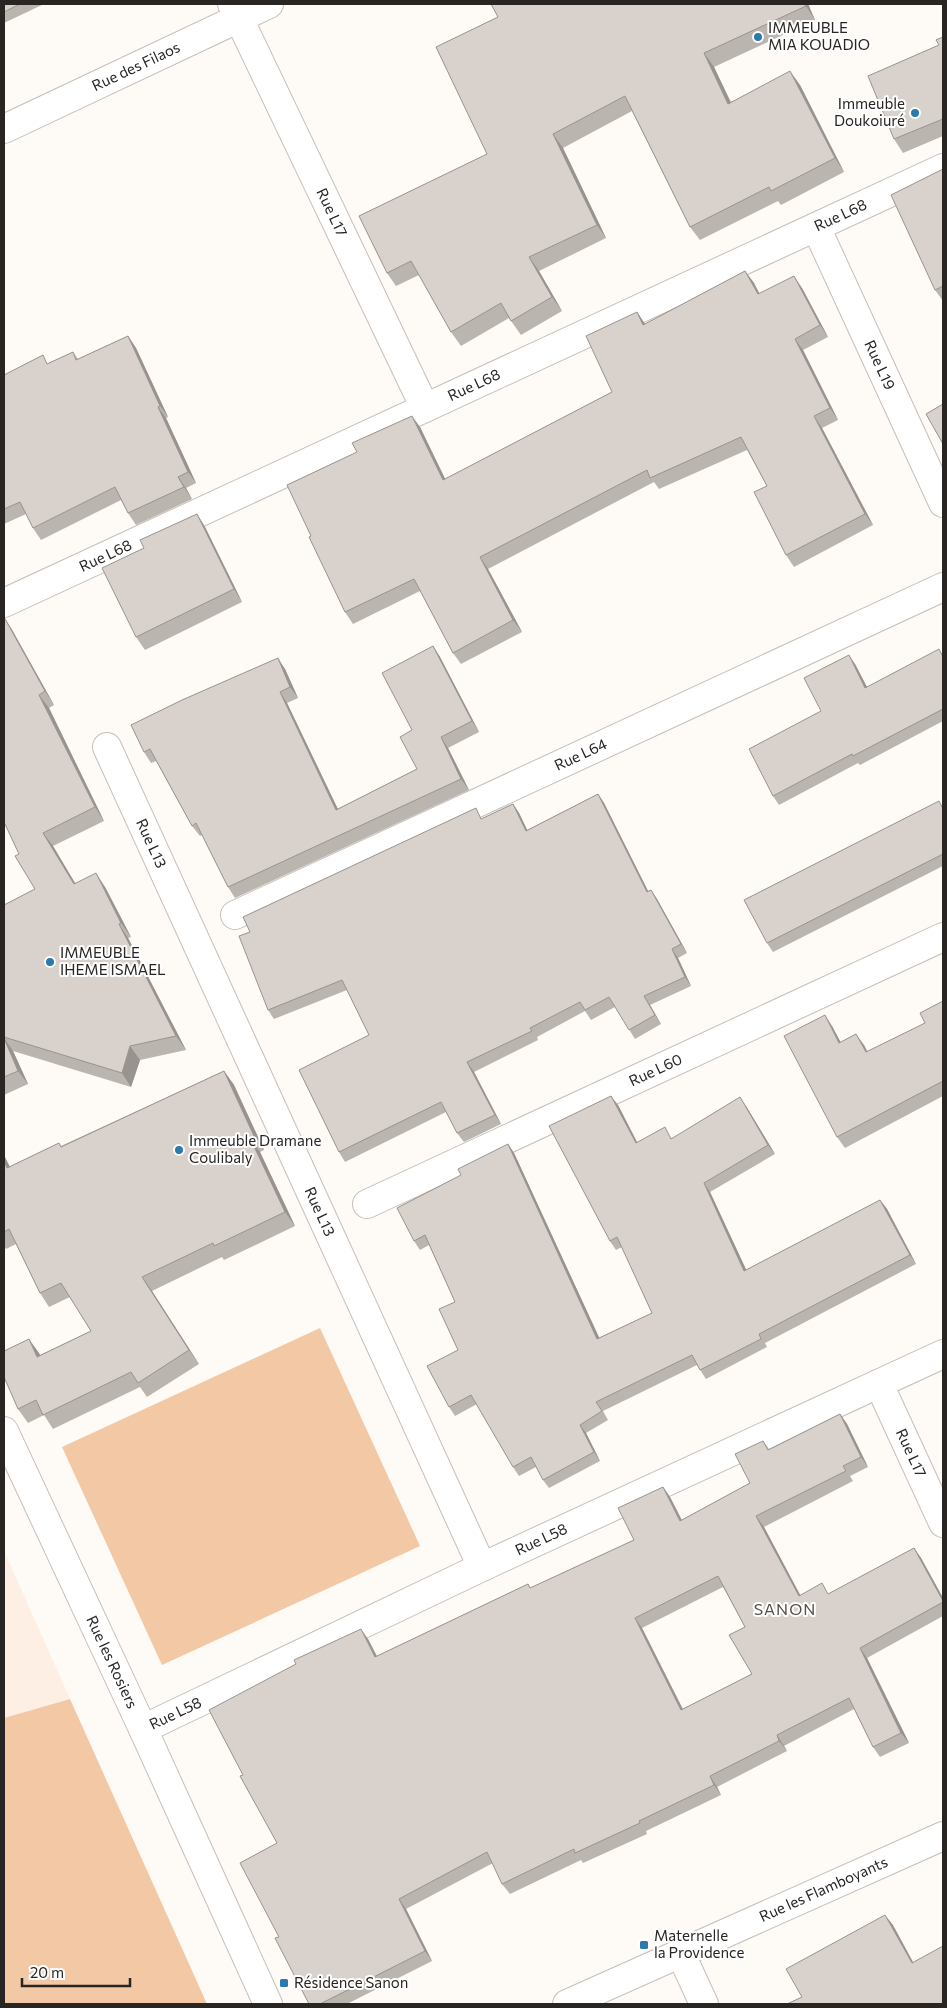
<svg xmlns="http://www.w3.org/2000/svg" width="947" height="2008" viewBox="0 0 947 2008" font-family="Commissioner,sans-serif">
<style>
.built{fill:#fdefe3}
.green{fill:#f2c8a5}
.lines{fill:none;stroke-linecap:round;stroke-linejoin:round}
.minor-casing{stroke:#c7bfb9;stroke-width:30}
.minor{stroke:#fff;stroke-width:28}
.wall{fill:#bbb5af;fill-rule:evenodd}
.shaded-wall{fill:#98938f}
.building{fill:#d9d2cc;stroke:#98938f;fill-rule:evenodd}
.poi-dot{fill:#2c79ac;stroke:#fff;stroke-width:2}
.labels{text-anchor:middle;stroke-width:4;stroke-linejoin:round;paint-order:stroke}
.poi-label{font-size:15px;fill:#282523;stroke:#fff;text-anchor:start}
.street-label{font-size:15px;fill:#282523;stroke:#fff}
.neighbourhood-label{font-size:16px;letter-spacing:1px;fill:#57504b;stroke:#fff}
</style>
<rect width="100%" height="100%" fill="#fefaf6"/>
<path class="built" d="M4,1551L70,1699L4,1718Z"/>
<g class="green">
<path d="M320,1328L420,1546L162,1665L62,1447Z"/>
<path d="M70,1699L207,2004H4V1718Z"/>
</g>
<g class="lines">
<g class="minor-casing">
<g id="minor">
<path id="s1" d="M232,4L425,408"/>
<path id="s2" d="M4,129L269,4"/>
<path id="s3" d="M816,227L943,503"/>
<path id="s4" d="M4,603L943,168"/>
<path id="s5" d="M107,747L482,1567"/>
<path id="s6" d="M235,915L943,587"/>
<path id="s7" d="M367,1204L943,937"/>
<path id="s8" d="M879,1384L943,1523"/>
<path id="s9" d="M4,1431L143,1729L268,2004"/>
<path id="s10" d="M143,1729L482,1567L943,1354"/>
<path d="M680,1952L704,2004"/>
<path id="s11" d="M567,2004L943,1836"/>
</g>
</g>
<use href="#minor" class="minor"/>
</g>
<g class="wall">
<path d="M4,4H44L4,23Z"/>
<path d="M491,4H808L815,20L714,67L730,102L800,85L844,172L781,205L778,201L700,240L690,227L632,111L563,148L606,238L539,271L562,311L521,335L509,318L461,346L451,332L419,275L396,286L387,273L487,154L498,17Z"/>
<path d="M943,37V136L903,153L894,139Z"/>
<path d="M943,169V301L935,290Z"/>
<path d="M745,271L754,283L759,294L802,288L828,337L803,350L838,420L822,428L873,525L794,567L786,555L767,486L747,450L659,489L654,482L488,569L522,632L461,664L453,653L420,591L353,624L345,612L311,536L420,427L445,479L612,392L637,312L645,324Z"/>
<path d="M128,336L136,348L168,417L166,418L196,483L186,488L192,499L136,525L128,513L121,500L41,540L33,528L26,514L4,524V375L49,363L73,352L78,359Z"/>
<path d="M197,514L205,527L242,602L145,650L136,637L144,548Z"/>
<path d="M11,628L54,705L49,708L104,821L53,846L75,884L105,887L131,937L128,938L186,1050L140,1060L131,1087L13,1051L28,1084L4,1095V905L35,889L19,854Z"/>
<path d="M433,646L440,657L479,732L448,748L469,790L235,898L228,887L202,835L200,836L192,826L156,761L151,763L144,752L285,669L298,698L287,703L338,809L417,769L412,730Z"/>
<path d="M943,655V721L860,765L858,763L779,805L773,796L821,711L855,664L867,687Z"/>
<path d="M598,794L604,803L648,891L651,890L657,899L687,953L678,958L691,986L650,1005L661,1024L635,1039L615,1007L591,1020L585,1011L537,1037L538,1040L474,1072L501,1124L464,1142L457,1133L446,1112L345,1162L339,1152L369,1035L347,990L274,1019L268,1010L250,932L513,804L519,813L527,830Z"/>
<path d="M943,807V866L773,952L767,943Z"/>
<path d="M943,1001V1096L845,1148L837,1137L832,1026L840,1042L864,1045L867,1052L925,1023Z"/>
<path d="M224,1071L234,1085L264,1150L260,1152L295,1226L224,1260L222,1257L152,1291L199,1364L147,1397L140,1387L53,1429L44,1415L28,1423L18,1409L39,1353L40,1355L91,1331L70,1297L49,1307L40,1293L16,1244L6,1249L4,1246V1155L9,1167L59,1143L61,1146Z"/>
<path d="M618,1105L637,1142L672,1138L746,1106L775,1154L710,1192L746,1270L880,1200L887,1209L916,1264L765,1343L767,1347L706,1379L697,1365L603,1411L608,1420L586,1433L600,1461L549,1488L543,1480L536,1467L519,1476L513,1467L477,1404L455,1416L449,1407L458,1350L455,1302L429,1245L420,1250L414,1241L461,1175L508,1144L514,1153L599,1338L652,1313L622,1247L616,1250L610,1241Z"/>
<path d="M840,1414L847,1424L868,1467L850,1476L853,1481L764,1527L800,1595L829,1594L914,1548L921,1558L943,1598V1616L867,1658L909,1743L880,1757L873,1747L854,1709L784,1746L787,1751L717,1787L721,1795L646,1831L647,1834L583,1863L581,1860L510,1894L502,1884L493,1863L406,1909L432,1961L347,2004H309L279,1937L277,1843L243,1775L296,1664L368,1639L377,1656L528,1584L531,1588L634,1540L663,1487L670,1497L682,1520L750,1483L763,1441L769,1449ZM723,1587L745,1627L752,1674L683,1709L642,1628Z"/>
</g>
<g class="shaded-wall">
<path d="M804,4H808L815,20L806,6Z"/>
<path d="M704,53L714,67L738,117L728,104Z"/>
<path d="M790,71L800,85L844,172L835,158Z"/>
<path d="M553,134L563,148L606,238L597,225Z"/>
<path d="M529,257L539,271L562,311L552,297Z"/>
<path d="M745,271L754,283L766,306L758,294Z"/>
<path d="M794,276L802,288L828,337L820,325Z"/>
<path d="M637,312L645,324L643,325Z"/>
<path d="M128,336L136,348L168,417L160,406Z"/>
<path d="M795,339L803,350L838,420L830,408Z"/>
<path d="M158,407L166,418L196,483L188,472Z"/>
<path d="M412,416L420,427L451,491L443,480Z"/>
<path d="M814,416L822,428L873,525L865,514Z"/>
<path d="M178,477L186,488L192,499L184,487Z"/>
<path d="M197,514L205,527L242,602L234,589Z"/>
<path d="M480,557L488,569L522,632L513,620Z"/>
<path d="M4,617L11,628L54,705L45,691Z"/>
<path d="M433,646L440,657L479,732L472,721Z"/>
<path d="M849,655L855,664L872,697L865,688Z"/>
<path d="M278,658L285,669L298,698L290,687Z"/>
<path d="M280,692L287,703L343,820L336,810Z"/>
<path d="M39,695L49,708L104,821L95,807Z"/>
<path d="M441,737L448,748L469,790L461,779Z"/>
<path d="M598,794L604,803L653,901L647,892Z"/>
<path d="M513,804L519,813L532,840L526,831Z"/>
<path d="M43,833L53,846L84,898L74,884Z"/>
<path d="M96,873L105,887L131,937L121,923Z"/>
<path d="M651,890L657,899L687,953L681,944Z"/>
<path d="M119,924L128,938L186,1050L176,1036Z"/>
<path d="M672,949L678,958L691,986L685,977Z"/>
<path d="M644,996L650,1005L661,1024L655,1015Z"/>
<path d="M825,1015L832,1026L847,1054L839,1043Z"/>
<path d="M856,1034L864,1045L874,1064L866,1052Z"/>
<path d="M4,1038L13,1051L28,1084L18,1071Z"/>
<path d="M130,1046L140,1060L131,1087L122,1073Z"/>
<path d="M467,1062L474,1072L501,1124L495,1115Z"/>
<path d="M224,1071L234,1085L264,1150L254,1136Z"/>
<path d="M611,1096L618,1105L642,1152L636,1143Z"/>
<path d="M740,1097L746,1106L775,1154L768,1145Z"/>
<path d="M250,1138L260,1152L295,1226L285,1212Z"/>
<path d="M508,1144L514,1153L604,1348L597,1339Z"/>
<path d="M4,1155L17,1181L7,1168L4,1161Z"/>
<path d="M704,1183L710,1192L751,1280L744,1271Z"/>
<path d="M880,1200L887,1209L916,1264L910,1255Z"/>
<path d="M142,1277L152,1291L199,1364L189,1350Z"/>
<path d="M29,1339L39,1353L47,1370L37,1357Z"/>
<path d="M840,1414L847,1424L868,1467L861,1457Z"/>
<path d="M580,1425L586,1433L600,1461L594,1452Z"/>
<path d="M663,1487L670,1497L687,1531L680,1521Z"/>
<path d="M756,1516L764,1527L806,1606L799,1596Z"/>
<path d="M914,1548L921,1558L943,1598V1601Z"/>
<path d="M635,1618L642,1628L688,1720L681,1710Z"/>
<path d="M361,1629L368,1639L382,1667L375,1657Z"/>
<path d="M860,1648L867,1658L909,1743L901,1733Z"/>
<path d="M777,1735L784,1746L787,1751L779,1741Z"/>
<path d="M710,1776L717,1787L721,1795L714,1785Z"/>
<path d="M399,1899L406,1909L432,1961L425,1951Z"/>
<path d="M885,1915L893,1925L919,1973L912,1963Z"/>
</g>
<g class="building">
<path d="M4,4H20L4,12Z"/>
<path d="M491,4H804L806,6L704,53L728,104L790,71L835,158L771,191L769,187L690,227L625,96L553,134L597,225L529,257L552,297L511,321L501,303L451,332L411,261L387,273L359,216L487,154L436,47L498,17Z"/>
<path d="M943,37V119L894,139L868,76L939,45L936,40Z"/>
<path d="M943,169V286L935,290L891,195Z"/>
<path d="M745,271L758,294L794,276L820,325L795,339L830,408L814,416L865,514L786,555L754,492L767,486L741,437L650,478L647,470L480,557L513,620L453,653L414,579L345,612L309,537L311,536L287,485L357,452L352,443L412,416L443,480L612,392L586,336L637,312L643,325Z"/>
<path d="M128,336L160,406L158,407L188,472L178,477L184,487L128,513L115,487L33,528L20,502L4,509V375L43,355L47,364L73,352L76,360Z"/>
<path d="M943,404V444L926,414Z"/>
<path d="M197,514L234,589L136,637L102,568L144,548L140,540Z"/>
<path d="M4,617L45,691L39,695L95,807L43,833L74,884L96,873L121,923L119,924L176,1036L130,1046L122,1073L4,1037V905L35,889L15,856L19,854L4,822Z"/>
<path d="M433,646L472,721L441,737L461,779L228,887L196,823L192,826L150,749L144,752L131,725L182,700L278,658L290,687L280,692L336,810L417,769L400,737L412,730L382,673Z"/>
<path d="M939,649L943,657V709L853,756L852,754L773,796L749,749L821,711L804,678L849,655L865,688Z"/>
<path d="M598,794L647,892L651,890L681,944L672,949L685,977L644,996L655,1015L629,1030L609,997L585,1010L580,1002L530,1028L532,1031L467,1062L495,1115L457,1133L441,1102L339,1152L299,1070L369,1035L342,980L268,1010L239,936L250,932L243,917L476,808L481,819L513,804L526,831Z"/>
<path d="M939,801L943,809V854L767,943L744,900Z"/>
<path d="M943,1001V1081L837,1137L784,1036L825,1015L839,1043L856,1034L866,1052L925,1023L920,1013Z"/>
<path d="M4,1038L18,1071L4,1077Z"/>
<path d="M224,1071L254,1136L250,1138L285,1212L214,1246L213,1243L142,1277L189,1350L138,1383L131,1372L43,1415L36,1400L18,1409L4,1377V1351L29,1339L37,1357L91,1331L61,1283L40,1293L9,1229L4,1232V1161L7,1168L59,1143L61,1147Z"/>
<path d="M611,1096L636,1143L665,1127L671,1139L740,1097L768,1145L704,1183L744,1271L880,1200L910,1255L759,1334L761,1339L700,1370L692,1355L596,1402L602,1411L580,1425L594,1452L543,1480L531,1457L513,1467L471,1395L449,1407L427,1366L458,1350L439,1309L455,1302L425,1235L414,1241L397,1208L461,1175L458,1169L508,1144L597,1339L652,1313L617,1237L610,1241L549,1126Z"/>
<path d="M840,1414L861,1457L843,1466L846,1471L756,1516L799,1596L822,1583L828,1594L914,1548L943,1601V1602L860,1648L901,1733L873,1747L849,1698L777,1735L779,1741L710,1776L714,1785L639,1821L640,1823L575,1853L574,1849L502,1884L487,1852L399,1899L425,1951L320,2004H309L275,1938L279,1937L240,1863L277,1843L240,1776L243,1775L209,1710L296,1664L294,1660L361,1629L375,1657L528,1584L530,1588L634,1540L618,1508L663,1487L680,1521L750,1483L735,1454L763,1441L768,1450ZM718,1576L745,1627L729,1635L752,1674L681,1710L635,1618Z"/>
<path d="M885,1915L912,1963L943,1946V2004H787L802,1997L786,1969Z"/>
</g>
<g class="poi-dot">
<circle cx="758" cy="37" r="5"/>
<circle cx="915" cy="113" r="5"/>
<circle cx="50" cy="962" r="5"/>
<circle cx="179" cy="1150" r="5"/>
<rect x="639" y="1940" width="10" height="10" rx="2.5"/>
<rect x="279" y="1978" width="10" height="10" rx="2.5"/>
</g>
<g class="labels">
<g class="poi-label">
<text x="768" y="33">IMMEUBLE<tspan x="768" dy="17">MIA KOUADIO</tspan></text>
<text x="905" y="109" text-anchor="end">Immeuble<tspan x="905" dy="17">Doukoiuré</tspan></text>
<text x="60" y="958">IMMEUBLE<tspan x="60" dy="17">IHEME ISMAEL</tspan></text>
<text x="189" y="1146">Immeuble Dramane<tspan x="189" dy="17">Coulibaly</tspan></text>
<text x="654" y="1941">Maternelle<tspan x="654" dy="17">la Providence</tspan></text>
<text x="294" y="1988">Résidence Sanon</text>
</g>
<g class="street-label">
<text dy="5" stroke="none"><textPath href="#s2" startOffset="146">Rue des Filaos</textPath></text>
<text dy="5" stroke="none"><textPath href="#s1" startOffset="231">Rue L17</textPath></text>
<text dy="5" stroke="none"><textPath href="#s4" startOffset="922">Rue L68</textPath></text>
<text dy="5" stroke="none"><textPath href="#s3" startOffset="152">Rue L19</textPath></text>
<text dy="5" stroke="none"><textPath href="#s4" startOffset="518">Rue L68</textPath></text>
<text dy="5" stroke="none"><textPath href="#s4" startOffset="112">Rue L68</textPath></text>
<text dy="5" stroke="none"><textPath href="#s6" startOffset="381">Rue L64</textPath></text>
<text dy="5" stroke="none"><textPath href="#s5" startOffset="106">Rue L13</textPath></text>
<text dy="5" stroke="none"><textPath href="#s7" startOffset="318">Rue L60</textPath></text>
<text dy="5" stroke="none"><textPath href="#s5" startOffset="511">Rue L13</textPath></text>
<text dy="5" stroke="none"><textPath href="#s8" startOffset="76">Rue L17</textPath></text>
<text dy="5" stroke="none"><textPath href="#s10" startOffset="441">Rue L58</textPath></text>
<text dy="5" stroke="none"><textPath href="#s9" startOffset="255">Rue les Rosiers</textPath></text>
<text dy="5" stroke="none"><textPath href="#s10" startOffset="36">Rue L58</textPath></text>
<text dy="5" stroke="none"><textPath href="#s11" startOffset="281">Rue les Flamboyants</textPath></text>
</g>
<g class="neighbourhood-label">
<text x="785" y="1615">SANON</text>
</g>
</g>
<rect width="947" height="2008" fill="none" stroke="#282523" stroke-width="10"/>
<path d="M22 1978v8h108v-8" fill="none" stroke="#282523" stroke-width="2.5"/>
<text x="30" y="1978" font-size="15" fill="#282523" stroke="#ffffff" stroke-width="4" paint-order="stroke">20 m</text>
</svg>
